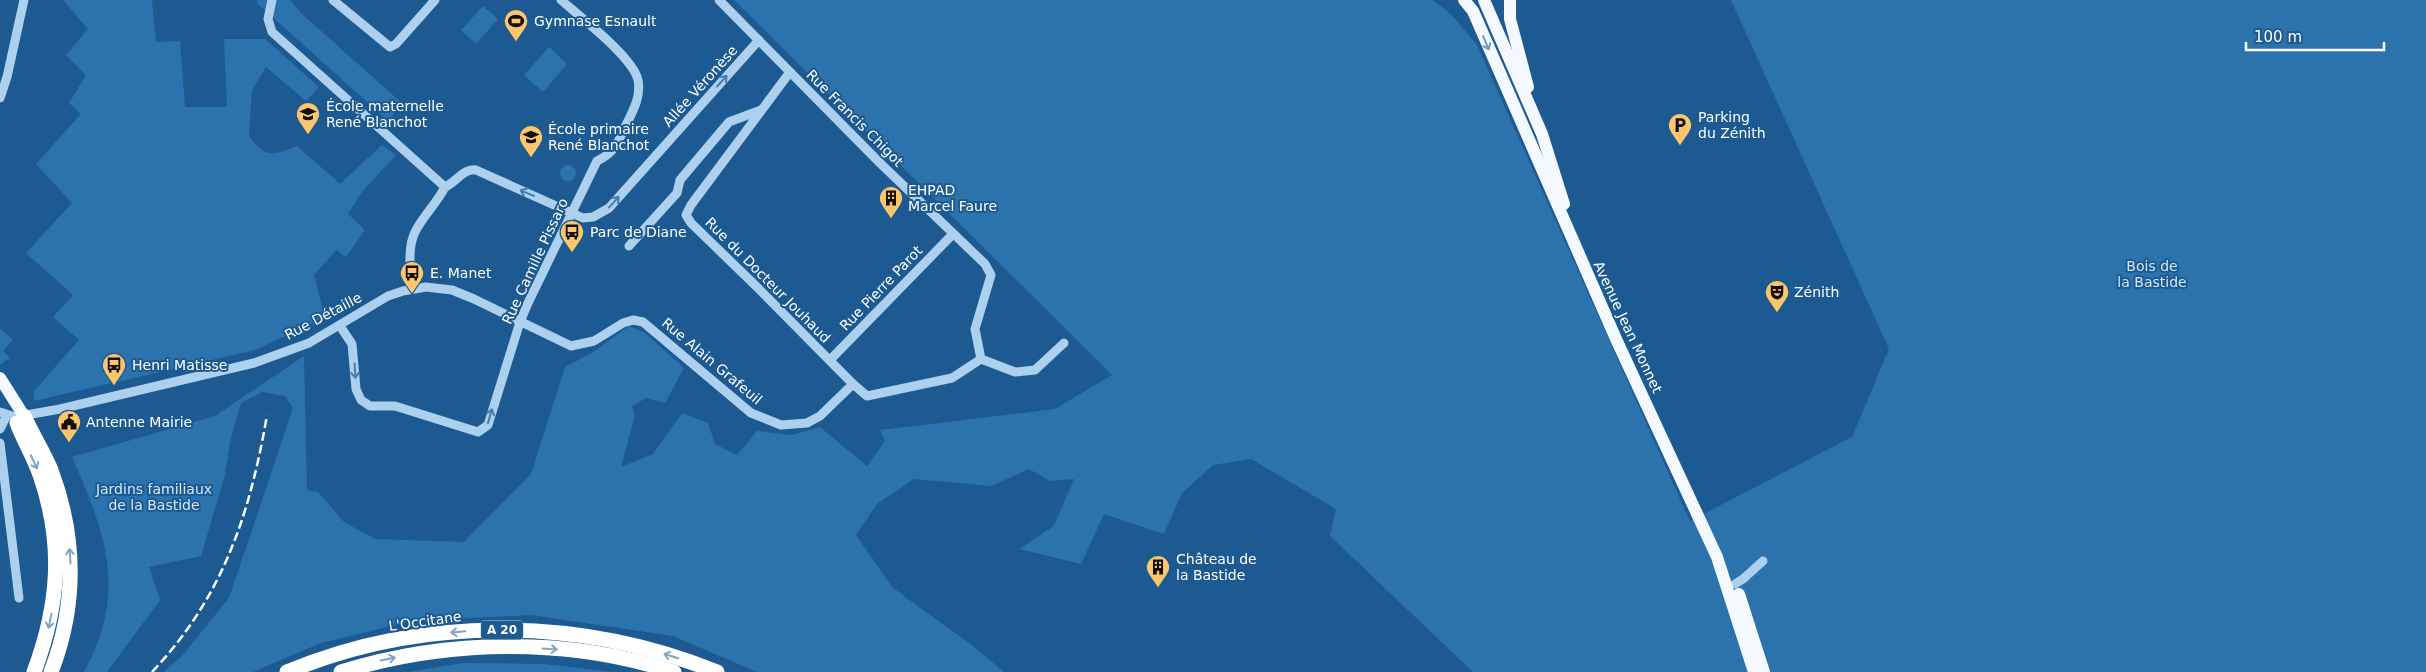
<svg xmlns="http://www.w3.org/2000/svg" width="2426" height="672" viewBox="0 0 2426 672" font-family="'DejaVu Sans',sans-serif">
<style>
.green{fill:#2c73ad}
.lines{fill:none;stroke-linecap:round;stroke-linejoin:round}
.minor{stroke:#acd0ee;stroke-width:9}
.major{stroke:#f4f9ff;stroke-width:12}
.highway{stroke:#fff;stroke-width:15}
.rail{stroke:#fff;stroke-width:2.5;stroke-dasharray:9 4;stroke-linecap:butt}
.oneway{stroke:#729abd}
.oneway2{stroke:#477dad}
.oneway3{stroke:#82a4c2}
.labels{text-anchor:middle;stroke-width:4;stroke-linejoin:round;paint-order:stroke}
.shield{fill:#1c5a91;stroke:#bbcede;stroke-width:1}
.shield-label{font-size:12px;font-weight:bold;fill:#fff}
.poi-label{font-size:14px;fill:#fff;stroke:#1c5a91;text-anchor:start}
.street-label{font-size:14px;fill:#fff;stroke:#1c5a91}
.park-label{font-size:14px;fill:#d2e8fa;stroke:#1c5a91}
</style>
<rect width="100%" height="100%" fill="#1c5a91"/>
<g class="green">
<path d="M63,0H152L156,42L180,41L185,107H227L224,39H265L319,87L306,101L266,67L252,90L249,136C266,158 272,156 297,146L340,184L382,145L396,155L362,192L348,214L365,230L346,257L336,250L314,275L325,318L255,350L34,401V391L79,340L53,317L73,295L26,253L72,203L36,164L81,114L69,103L86,75L66,55L88,29Z"/>
<path d="M257,0H290L303,15L403,104L388,121L258,4Z"/>
<path d="M734,0H1433L1451,14L1477,45L1690,521L1852,437L1889,349L1731,0H2426V672H1473L1330,536L1336,509L1251,459L1213,465L1182,493L1164,534L1104,514L1081,564L1019,549L1054,526L1074,479L1050,481L1029,469L991,486L914,479L877,504L856,535L893,588L969,643L1004,672H757L673,636L531,615L412,621L321,643L253,672H164L181,657L229,598L293,408L285,396L262,392L241,403L230,442L225,475L201,556L149,567L160,600L107,672H84C128,591 106,535 72,457L215,416L304,356L307,490L318,492L344,522L375,539L464,542L531,474L565,367L592,353L629,326L645,333L684,368L665,403L646,398L632,406L635,415L621,467L653,454L682,413L708,423L715,444L737,455L757,431L792,435L820,427L867,466L885,441L880,430L1055,409L1112,375Z"/>
<path d="M483,6L498,19L476,44L461,30Z"/>
<path d="M549,47L567,64L543,92L524,75Z"/>
<circle cx="568" cy="173" r="8"/>
<path d="M0,328L13,340L3,351L10,358L0,365Z"/>
<path d="M463,663L544,664L613,672H409Z"/>
</g>
<g class="lines">
<g class="minor">
<path d="M272,0L268,19L272,32L445,187C437,203 423,216 415,232C407,248 410,272 413,289"/>
<path d="M333,0L390,47L396,44L435,0"/>
<path d="M719,0L880,163L985,264L991,275L975,329L981,359L1015,372L1035,370L1064,343"/>
<path d="M790,72L691,205L686,215L691,223L758,288L853,384L867,396L952,378L981,359"/>
<path d="M0,98L7,77L24,0"/>
<path d="M445,187C456,182 464,168 476,170L583,218L593,217L609,208L759,40"/>
<path d="M629,246L677,193L680,180L729,122L761,110"/>
<path d="M340,326L352,344L356,389L361,400L370,406H395L478,432L488,425L520,322L528,303L597,161C617,151 617,143 627,123C634,109 641,96 638,80C633,57 579,16 561,0"/>
<path d="M830,360L952,235"/>
<path d="M0,412L15,417L60,409L254,363L309,343L388,296L403,291L426,287L452,290L474,299L571,346L594,341L623,323L633,320L643,322L751,413L781,425L807,423L820,416L853,384"/>
<path d="M0,429L7,415"/>
<path d="M0,443L19,598"/>
<path d="M1735,584L1743,579L1763,561"/>
</g>
<g class="major">
<path d="M1464,0L1473,11L1616,339L1717,557L1754,672"/>
<path d="M1484,0L1542,134L1564,204"/>
<path d="M1510,0V19L1528,87"/>
<path d="M0,378L24,416"/>
<path d="M1739,594L1764,672"/>
</g>
<g class="highway">
<path d="M24,416C32,434 43,451 51,470C76,537 77,605 51,672"/>
<path d="M17,423C24,441 34,457 40,475C64,544 59,605 34,672"/>
<path d="M287,672C423,615 581,617 717,672"/>
<path d="M341,672C447,639 568,637 674,672"/>
</g>
<path class="rail" d="M152,672C223,597 250,514 267,415"/>
</g>
<defs><path id="oneway-shaft" d="M-6 0H5M1.5-3L5.5 0L1.5 3" fill="none" stroke-width="1.6" stroke-linecap="round" stroke-linejoin="round" transform="scale(1.25)"/></defs>
<use class="oneway" href="#oneway-shaft" transform="translate(1486 43) rotate(67)"/>
<g class="oneway2">
<use href="#oneway-shaft" transform="translate(722 81) rotate(-48)"/>
<use href="#oneway-shaft" transform="translate(527 193) rotate(-157)"/>
<use href="#oneway-shaft" transform="translate(614 202) rotate(-48)"/>
<use href="#oneway-shaft" transform="translate(355 371) rotate(87)"/>
<use href="#oneway-shaft" transform="translate(490 416) rotate(-74)"/>
</g>
<g class="oneway3">
<use href="#oneway-shaft" transform="translate(34 462) rotate(65)"/>
<use href="#oneway-shaft" transform="translate(70 556) rotate(-94)"/>
<use href="#oneway-shaft" transform="translate(50 621) rotate(101)"/>
<use href="#oneway-shaft" transform="translate(458 632) rotate(175)"/>
<use href="#oneway-shaft" transform="translate(550 649) rotate(4)"/>
<use href="#oneway-shaft" transform="translate(671 656) rotate(-163)"/>
<use href="#oneway-shaft" transform="translate(388 659) rotate(-11)"/>
</g>
<defs>
<g id="stadium-pin" transform="scale(1.25)"><path d="M0 17L-7.5 6A9.5 9.5 0 1 1 7.5 6Z" fill="#fec66a" stroke="#1c5a91"/><path d="M0-5a6.5 5 0 1 0 0 10a6.5 5 0 1 0 0-10ZM-3.5-1.8h7v3.6h-7Z" fill="#111"/></g>
<g id="school-pin" transform="scale(1.25)"><path d="M0 17L-7.5 6A9.5 9.5 0 1 1 7.5 6Z" fill="#fec66a" stroke="#1c5a91"/><path d="M0-5L7-2L0 1L-7-2ZM-4 1L0 2.5L4 1V4Q0 6-4 4Z" fill="#111"/></g>
<g id="parking-pin" transform="scale(1.25)"><path d="M0 17L-7.5 6A9.5 9.5 0 1 1 7.5 6Z" fill="#fec66a" stroke="#1c5a91"/><path d="M-3.5-5.5H1a3.5 3.5 0 0 1 0 7H-1V5.5H-3.5ZM-1-3.4V-.6H.8a1.4 1.4 0 0 0 0-2.8Z" fill="#111"/></g>
<g id="building-pin" transform="scale(1.25)"><path d="M0 17L-7.5 6A9.5 9.5 0 1 1 7.5 6Z" fill="#fec66a" stroke="#1c5a91"/><path d="M-4-6H4V6H1V3H-1V6H-4ZM-2.5-4.3h1.7v1.8h-1.7ZM.8-4.3h1.7v1.8H.8ZM-2.5-1h1.7V.8h-1.7ZM.8-1h1.7V.8H.8Z" fill="#111"/></g>
<g id="bus-pin" transform="scale(1.25)"><path d="M0 17L-7.5 6A9.5 9.5 0 1 1 7.5 6Z" fill="#fec66a" stroke="#1c5a91"/><path d="M-5-6H5V4H4V6H2V4H-2V6H-4V4H-5ZM-3.5-4V0h7V-4ZM-3.5 1.2v1.5H-2V1.2ZM2 1.2v1.5H3.5V1.2Z" fill="#111"/></g>
<g id="theatre-pin" transform="scale(1.25)"><path d="M0 17L-7.5 6A9.5 9.5 0 1 1 7.5 6Z" fill="#fec66a" stroke="#1c5a91"/><path d="M-5-5.5Q0-4 5-5.5V0Q5 5 0 6Q-5 5-5 0ZM-3.3-2.5H-1v1.5H-3.3ZM1-2.5H3.3v1.5H1ZM-2.8 1Q0 5.5 2.8 1Z" fill="#111"/></g>
<g id="civic-pin" transform="scale(1.25)"><path d="M0 17L-7.5 6A9.5 9.5 0 1 1 7.5 6Z" fill="#fec66a" stroke="#1c5a91"/><path d="M-.6-6.5H3V-4.5H.6V-3L4-1V1h2V6H-6V1h2V-1L-.6-3ZM-1.2 2.5V6h2.4V2.5Z" fill="#111"/></g>
</defs>
<g fill-rule="evenodd">
<use href="#stadium-pin" x="516" y="21"/>
<use href="#school-pin" x="308" y="114"/>
<use href="#parking-pin" x="1680" y="125"/>
<use href="#school-pin" x="531" y="137"/>
<use href="#building-pin" x="891" y="198"/>
<use href="#bus-pin" x="572" y="232"/>
<use href="#bus-pin" x="412" y="273"/>
<use href="#theatre-pin" x="1777" y="292"/>
<use href="#bus-pin" x="114" y="365"/>
<use href="#civic-pin" x="69" y="422"/>
<use href="#building-pin" x="1158" y="567"/>
</g>
<g class="labels">
<rect class="shield" x="481" y="620.5" width="42" height="19" rx="4"/>
<g class="shield-label">
<text x="502" y="634">A 20</text>
</g>
<g class="poi-label">
<text x="534" y="26">Gymnase Esnault</text>
<text x="326" y="111">École maternelle<tspan x="326" dy="16">René Blanchot</tspan></text>
<text x="1698" y="122">Parking<tspan x="1698" dy="16">du Zénith</tspan></text>
<text x="548" y="134">École primaire<tspan x="548" dy="16">René Blanchot</tspan></text>
<text x="908" y="195">EHPAD<tspan x="908" dy="16">Marcel Faure</tspan></text>
<text x="590" y="237">Parc de Diane</text>
<text x="430" y="278">E. Manet</text>
<text x="1794" y="297">Zénith</text>
<text x="132" y="370">Henri Matisse</text>
<text x="86" y="427">Antenne Mairie</text>
<text x="1176" y="564">Château de<tspan x="1176" dy="16">la Bastide</tspan></text>
</g>
<g class="street-label">
<text transform="translate(700 86) rotate(-48)" y="5">Allée Véronèse</text>
<text transform="translate(855 118) rotate(45)" y="5">Rue Francis Chigot</text>
<text transform="translate(535 261) rotate(-65)" y="5">Rue Camille Pissaro</text>
<text transform="translate(768 280) rotate(45)" y="5">Rue du Docteur Jouhaud</text>
<text transform="translate(881 288) rotate(-46)" y="5">Rue Pierre Parot</text>
<text transform="translate(323 316) rotate(-28)" y="5">Rue Détaille</text>
<text transform="translate(1628 327) rotate(65)" y="5">Avenue Jean Monnet</text>
<text transform="translate(712 361) rotate(40)" y="5">Rue Alain Grafeuil</text>
<text transform="translate(425 621) rotate(-8)" y="5">L'Occitane</text>
</g>
<g class="park-label">
<text x="2152" y="271">Bois de<tspan x="2152" dy="16">la Bastide</tspan></text>
<text x="154" y="494">Jardins familiaux<tspan x="154" dy="16">de la Bastide</tspan></text>
</g>
</g>
<path d="M2246 42v8h138v-8" fill="none" stroke="#ffffff" stroke-width="2.5"/>
<text x="2254" y="42" font-size="15" fill="#ffffff" stroke="#1c5a91" stroke-width="4" paint-order="stroke">100 m</text>
</svg>
